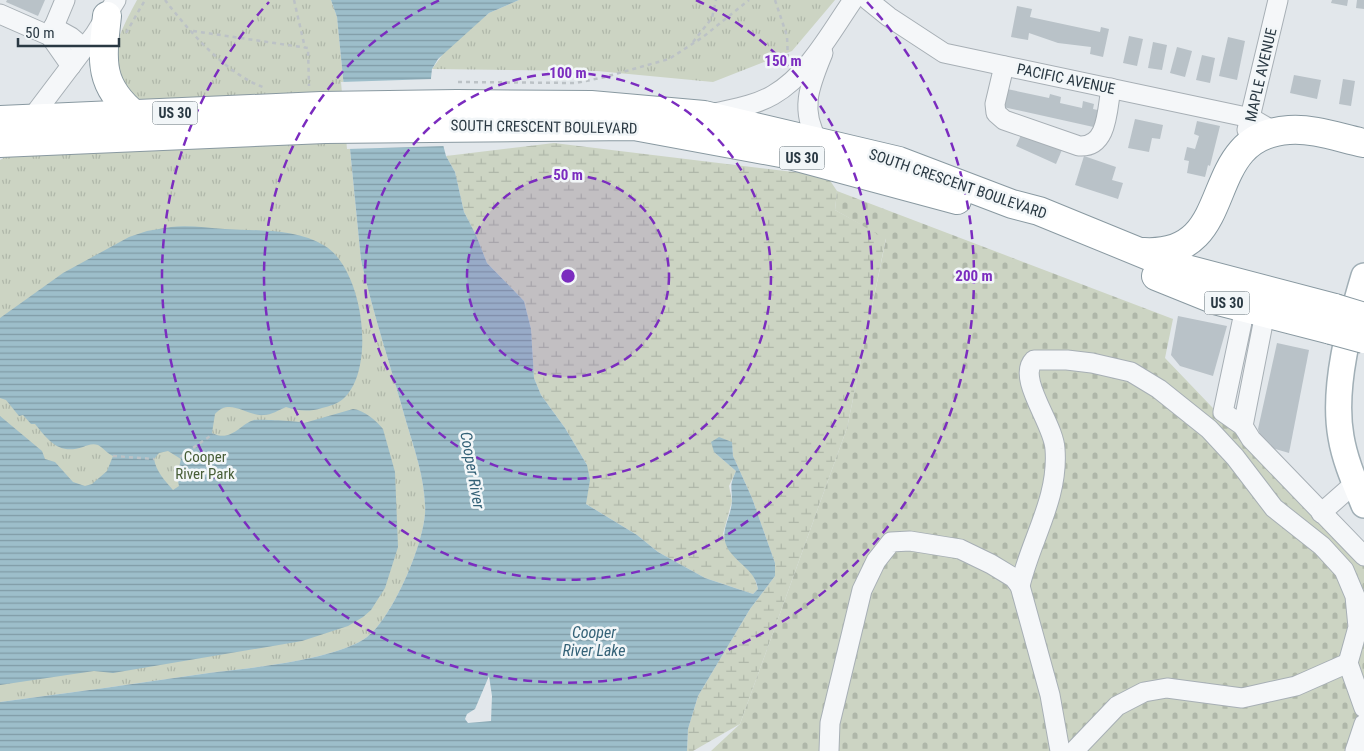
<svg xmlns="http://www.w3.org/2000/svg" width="1364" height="751" viewBox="0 0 1364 751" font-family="'Roboto Condensed',sans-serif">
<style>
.wetland{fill:url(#wetland-marsh)}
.cemetery{fill:url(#cemetery-stones)}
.park{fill:url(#park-tufts)}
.water{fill:url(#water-rules);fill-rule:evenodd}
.pier{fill:#e2e7eb}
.building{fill:#b9c2c8}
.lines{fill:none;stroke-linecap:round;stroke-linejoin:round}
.minor-casing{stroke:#a7afb5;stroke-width:21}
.major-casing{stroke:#a1afb6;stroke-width:28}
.highway-casing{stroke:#8999a1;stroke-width:30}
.path{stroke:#bcc2c6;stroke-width:2.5;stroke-dasharray:4 4;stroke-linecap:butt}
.minor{stroke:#f5f7f9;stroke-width:19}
.major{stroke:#fff;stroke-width:25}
.highway{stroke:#fff;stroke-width:28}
.highway-bridge-casing{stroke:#8999a1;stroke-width:30;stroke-linecap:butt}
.highway-bridge{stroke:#fff;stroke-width:28}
.ring{fill:none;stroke:#7b2cbf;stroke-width:2.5;stroke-dasharray:9 6}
.labels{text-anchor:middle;stroke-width:5;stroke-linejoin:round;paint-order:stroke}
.shield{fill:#f2f6f8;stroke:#667279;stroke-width:1}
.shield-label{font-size:14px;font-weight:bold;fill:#2a3943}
.street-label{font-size:15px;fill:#2a3943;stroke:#f2f6f8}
.park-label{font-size:15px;fill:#485e37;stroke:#f2f6f8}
.water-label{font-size:16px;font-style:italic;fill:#346277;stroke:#f2f6f8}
.centre{fill:#7b2cbf;stroke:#f2f6f8;stroke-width:2.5}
.ring-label{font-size:15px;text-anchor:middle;font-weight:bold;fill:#7b2cbf;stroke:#f2f6f8;stroke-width:5;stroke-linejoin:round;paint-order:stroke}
</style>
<defs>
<pattern id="wetland-marsh" width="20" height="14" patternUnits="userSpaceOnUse" patternTransform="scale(1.25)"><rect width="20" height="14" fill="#ccd4c3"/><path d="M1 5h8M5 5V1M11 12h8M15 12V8" fill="none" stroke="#afb7a9"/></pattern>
<pattern id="cemetery-stones" width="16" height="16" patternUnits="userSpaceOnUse" patternTransform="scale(1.25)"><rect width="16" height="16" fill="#ccd4c3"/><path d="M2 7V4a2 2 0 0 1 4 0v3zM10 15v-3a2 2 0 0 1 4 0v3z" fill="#afb7a9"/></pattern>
<pattern id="park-tufts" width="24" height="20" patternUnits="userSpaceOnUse" patternTransform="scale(1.25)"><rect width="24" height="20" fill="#ccd4c3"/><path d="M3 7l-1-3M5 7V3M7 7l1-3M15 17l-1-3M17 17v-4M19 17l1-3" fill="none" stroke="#afb7a9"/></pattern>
<pattern id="water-rules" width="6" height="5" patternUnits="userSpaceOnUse" patternTransform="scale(1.25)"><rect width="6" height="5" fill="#9dbeca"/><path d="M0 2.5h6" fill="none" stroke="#809ba6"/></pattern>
</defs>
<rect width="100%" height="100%" fill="#e2e7eb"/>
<path class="wetland" d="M554,143L827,176L837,191L835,210L886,238L847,428L740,724L693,751H687L688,729L698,696L750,609L775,576V563L752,498L733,456L732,442L714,452L736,471L729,486L732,501L723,534L753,574L758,589L753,594L705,578L658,552L637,535L586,504L587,465L565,428L541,395L534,378L531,329L524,301L487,263L476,235L464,212L455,172L446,156Z"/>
<path class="cemetery" d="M837,191L1173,319L1165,358L1364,566V751H711L740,724L847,428L886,239L835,210Z"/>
<g class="park">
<path d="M137,0H331L337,17L361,260C373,314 391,367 406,421C414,448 424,476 425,505C428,536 393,618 367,637C337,660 248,668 209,673C139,683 70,693 0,702V160L128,87C124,81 117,75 114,68C109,51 129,15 137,0Z"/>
<path d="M519,0H835L792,51L713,82L597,71L432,69L446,50L489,13Z"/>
</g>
<g class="water">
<path d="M331,0H519L489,13L438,59L432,69L431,78L432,102L446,156L455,172L464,212L476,235L487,263L524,301L531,329L534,378L541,395L565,428L587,465L590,480L586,504L637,535L658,552L705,578L753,594L758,589C755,571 741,566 731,553C716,534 731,520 732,501C732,485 729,487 736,471L714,452L711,442L719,437L732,442L733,456L752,498L775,563V576L750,609L698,696L688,729L687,751H0V702C70,693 139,683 209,673C248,668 337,660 367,637C393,618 428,536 425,505C424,476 414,448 406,421C391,367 373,314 361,260L337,17ZM489,676L492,696L491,721L468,723L465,719L467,714L475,709Z"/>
<path d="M171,227C189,225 207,228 225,229C258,231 295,228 325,246C363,269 377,369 343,399C337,404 330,406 322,408C309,412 298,411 286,407C279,410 271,415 264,415C247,417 230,397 215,414L212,433C231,443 240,424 254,420C259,419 299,421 304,423L353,409C364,410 377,421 383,429L395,472L398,547L385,588L371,610L363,617L348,626L302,641L113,673L94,671L0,685V416L42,451L45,459L55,462L73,482L85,486L92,484L107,471L113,456C108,454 102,447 98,445C93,443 87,445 83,447C59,455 49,441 35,424H31L23,415L19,416L6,400L0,398V318L63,273L129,237L147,231ZM168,451L181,459L177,476L179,486L173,490C165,481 156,471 154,459L159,453Z"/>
</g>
<path class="pier" d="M433,79L435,102L446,146L347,149L341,82Z"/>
<g class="building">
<path d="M7,0H45L38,16L6,2Z"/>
<path d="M1332,0H1348L1347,6L1331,3Z"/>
<path d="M1357,0H1364V9L1356,8Z"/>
<path d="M1017,6L1032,9L1030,17L1100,32L1101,27L1109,29L1103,57L1090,54L1091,47L1058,43L1029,33L1028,40L1011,37Z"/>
<path d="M1129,36L1143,39L1137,66L1123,63Z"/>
<path d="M1228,37L1245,41L1237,80L1219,76Z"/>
<path d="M1153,42L1167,45L1162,70L1148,68Z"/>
<path d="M1177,47L1192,51L1185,77L1170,73Z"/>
<path d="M1202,55L1215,58L1210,83L1196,80Z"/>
<path d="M1294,75L1321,80L1317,99L1290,93Z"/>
<path d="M1343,79L1355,81L1351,106L1339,104Z"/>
<path d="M1007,89L1049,98L1050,94L1061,97L1060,103L1082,108L1083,101L1094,104L1093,109L1102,111L1098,128L1003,107Z"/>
<path d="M1135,119L1163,125L1160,139L1152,138L1149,152L1128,148Z"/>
<path d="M1197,121L1220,126L1210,166L1208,165L1205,177L1187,173L1189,161L1184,160L1187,147L1195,149L1199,136L1194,134Z"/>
<path d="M1022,133L1064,145L1056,164L1016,146Z"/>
<path d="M1084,156L1116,167L1112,180L1123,183L1118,199L1075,185Z"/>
<path d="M1178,316L1227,326L1213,376L1180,366L1171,355Z"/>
<path d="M1277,343L1309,350L1289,453L1272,448L1261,437L1258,429Z"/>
</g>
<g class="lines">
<g class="minor-casing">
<g id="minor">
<path d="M868,0L889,17L944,53L1251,118L1275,132"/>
<path d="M0,14L50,36L71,66"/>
<path d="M53,27L71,37L84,48"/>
<path d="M50,36L65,0"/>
<path d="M1004,66L995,104L996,113L1004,120L1079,146C1108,148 1107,110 1111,88"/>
<path d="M710,114C731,109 754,106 773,95C808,75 831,32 853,0"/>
<path d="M30,120L95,34L116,0"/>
<path d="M1247,130L1278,0"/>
<path d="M818,141C799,109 810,85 823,53"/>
<path d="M1245,308L1223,412L1243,426L1265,313"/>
<path d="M1243,426L1251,439L1364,556"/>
<path d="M1321,513L1355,483"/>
<path d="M1020,586C1031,539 1059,498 1055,449C1054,424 1016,378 1034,360H1067L1092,363L1131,372L1159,389L1209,429L1235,457L1274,508L1322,546L1344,570L1355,596L1358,627L1348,663L1364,708"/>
<path d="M829,751L830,723L862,590L876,561L891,542L910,541L960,549L991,564L1014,578L1020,586L1050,695L1060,751"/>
<path d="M1074,751L1117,706L1144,692L1167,688L1242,698L1296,686L1348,663"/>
<path d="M1355,751L1364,724"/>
</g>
</g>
<g class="major-casing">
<path id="major" d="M1364,276C1350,323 1332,387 1341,437C1345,461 1355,483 1364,505"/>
</g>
<g class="highway-casing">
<g id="highway">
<path d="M107,16C102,60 98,85 135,115"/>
<path d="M0,120L321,106L457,104L591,105L704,115L899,161L1012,204L1039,211L1171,265L1335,308"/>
<path d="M0,143L325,129L634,126L786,154L957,200"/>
<path d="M1144,252C1242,257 1196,136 1289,130C1313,128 1340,138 1364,143"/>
<path d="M1156,276L1218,301L1331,330"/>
</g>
</g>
<g class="path">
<path d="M165,0C188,30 226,74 263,87"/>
<path d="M294,0L305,48"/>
<path d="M775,0L787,36L788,62"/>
<path d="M193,31L308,48L309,86"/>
<path d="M126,33L145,0"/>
<path d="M693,42L712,18L716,0"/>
<path d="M458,82L576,83L605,77L669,59L703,37L749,0"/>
<path d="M113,456L154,459"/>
<path d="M180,457L213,434"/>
</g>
<use href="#minor" class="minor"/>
<use href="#major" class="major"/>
<use href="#highway" class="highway"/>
<g class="highway-bridge-casing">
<g id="highway-bridge">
<path d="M1335,308L1364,317"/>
<path d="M1331,330L1364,339"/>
</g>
</g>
<use href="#highway-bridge" class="highway-bridge"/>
</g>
<circle cx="568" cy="276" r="101" fill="#7b2cbf" fill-opacity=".12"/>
<g class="ring">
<circle cx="568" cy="276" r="101"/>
<circle cx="568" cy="276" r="203"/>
<path d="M696 0A304 304 0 1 1 440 0"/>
<path d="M867 2A406 406 0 1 1 269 2"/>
</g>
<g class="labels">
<g class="shield">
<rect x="152.5" y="101.5" width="45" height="23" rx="4"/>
<rect x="779.5" y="146.5" width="45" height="23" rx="4"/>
<rect x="1204.5" y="291.5" width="45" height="23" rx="4"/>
</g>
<g class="shield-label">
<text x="175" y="118">US 30</text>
<text x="802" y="163">US 30</text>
<text x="1227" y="308">US 30</text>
</g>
<g class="street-label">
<text transform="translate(1261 75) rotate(-77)" y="5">MAPLE AVENUE</text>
<text transform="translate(1066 79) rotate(12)" y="5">PACIFIC AVENUE</text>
<text transform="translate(544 127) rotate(1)" y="5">SOUTH CRESCENT BOULEVARD</text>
<text transform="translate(958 184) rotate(19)" y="5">SOUTH CRESCENT BOULEVARD</text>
</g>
<g class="park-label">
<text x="205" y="462">Cooper<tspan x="205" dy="17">River Park</tspan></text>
</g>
<g class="water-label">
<text transform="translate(473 470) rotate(80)" y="6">Cooper River</text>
<text x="594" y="638">Cooper<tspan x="594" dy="18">River Lake</tspan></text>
</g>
</g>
<circle cx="568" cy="276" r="8" class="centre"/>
<g class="ring-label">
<text x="783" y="66">150 m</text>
<text x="568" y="78">100 m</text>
<text x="568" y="180">50 m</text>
<text x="974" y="281">200 m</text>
</g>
<path d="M18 38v8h101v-8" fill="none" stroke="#2a3943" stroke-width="2.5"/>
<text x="25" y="38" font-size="15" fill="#2a3943" stroke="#f2f6f8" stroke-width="4" paint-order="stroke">50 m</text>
</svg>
